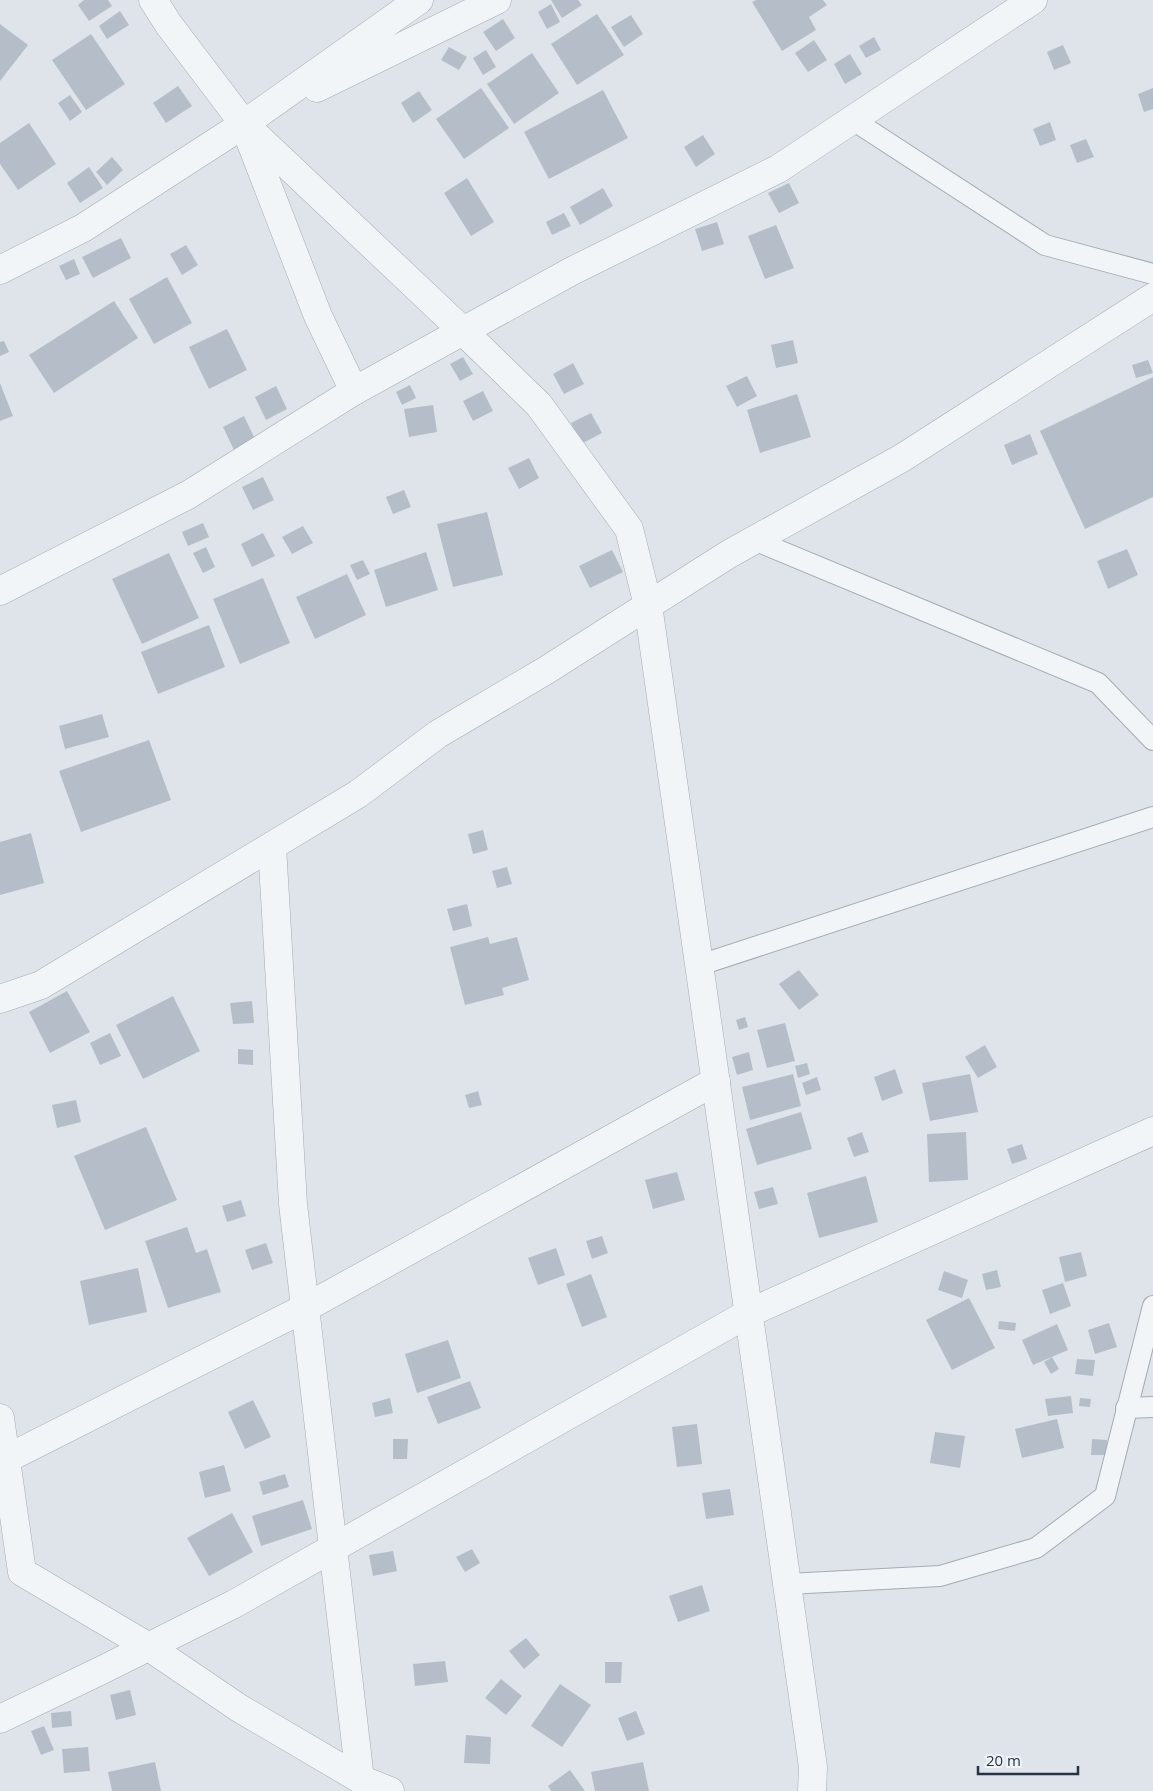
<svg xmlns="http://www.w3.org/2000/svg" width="1153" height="1791" viewBox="0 0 1153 1791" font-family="'Open Sans',sans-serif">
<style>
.building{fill:#b5bec8}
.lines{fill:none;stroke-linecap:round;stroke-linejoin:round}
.lane-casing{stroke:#a4abb5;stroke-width:22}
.street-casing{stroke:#a4abb5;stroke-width:29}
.lane{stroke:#f2f5f8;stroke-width:20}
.street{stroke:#f2f5f8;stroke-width:28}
</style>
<rect width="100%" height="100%" fill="#dfe4ea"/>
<g class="building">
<path d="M84,0H108L112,6L89,21L78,5Z"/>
<path d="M551,0H578L582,5L562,18Z"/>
<path d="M756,0H823L827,5L809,17L816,30L782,51L752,2Z"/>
<path d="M551,4L560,22L547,29L538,12Z"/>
<path d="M120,11L129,25L107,39L99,26Z"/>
<path d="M597,14L624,55L577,85L551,44Z"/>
<path d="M631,15L643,34L624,47L611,27Z"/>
<path d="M503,19L515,38L496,51L483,32Z"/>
<path d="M0,24L28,45L0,81Z"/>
<path d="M91,34L125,84L86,110L52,60Z"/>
<path d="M874,37L881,50L866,58L859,46Z"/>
<path d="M814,40L827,60L808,72L795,53Z"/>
<path d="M1063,45L1071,63L1054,70L1047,52Z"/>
<path d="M449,47L467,57L459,70L441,60Z"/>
<path d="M486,50L496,67L483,75L473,58Z"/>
<path d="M532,53L559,93L514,124L487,84Z"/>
<path d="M850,54L862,74L845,84L834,64Z"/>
<path d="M178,86L192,106L166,123L153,103Z"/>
<path d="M481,88L509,128L464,159L436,119Z"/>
<path d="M1153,88V109L1144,112L1138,94Z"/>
<path d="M603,90L628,138L549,179L524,132Z"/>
<path d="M419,91L432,110L413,123L401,103Z"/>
<path d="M70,95L82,112L70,121L58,103Z"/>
<path d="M1050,122L1056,140L1040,146L1033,129Z"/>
<path d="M29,123L56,164L18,190L0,164V143Z"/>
<path d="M703,135L715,154L696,167L684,147Z"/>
<path d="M1086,139L1094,157L1077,163L1070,145Z"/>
<path d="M112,157L123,170L107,185L96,172Z"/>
<path d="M89,167L103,188L80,203L67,183Z"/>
<path d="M467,178L494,222L471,236L444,193Z"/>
<path d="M789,183L799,203L779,213L768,193Z"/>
<path d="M603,188L613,206L580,225L570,207Z"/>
<path d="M564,213L571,226L552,235L546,222Z"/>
<path d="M717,222L724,244L702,251L695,229Z"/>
<path d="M776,225L794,268L765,279L748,236Z"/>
<path d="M121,238L131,258L93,278L82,257Z"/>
<path d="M186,245L198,265L182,275L170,254Z"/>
<path d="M74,259L80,274L66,280L59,266Z"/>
<path d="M167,277L192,323L154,344L129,299Z"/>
<path d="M114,301L138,338L54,393L29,355Z"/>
<path d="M227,329L247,370L209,389L189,347Z"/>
<path d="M793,340L798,363L776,368L771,345Z"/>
<path d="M4,341L9,352L0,356V342Z"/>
<path d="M463,357L473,374L460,381L450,364Z"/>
<path d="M1148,360L1153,373L1136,378L1132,365Z"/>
<path d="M573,363L584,384L564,394L553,374Z"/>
<path d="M747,376L757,396L737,407L726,386Z"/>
<path d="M1153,377V497L1085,529L1040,431Z"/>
<path d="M0,383L13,416L0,421Z"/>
<path d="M410,385L416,398L402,405L396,392Z"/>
<path d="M276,386L287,409L266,420L255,397Z"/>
<path d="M483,391L493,411L473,421L463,401Z"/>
<path d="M797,394L811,437L760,453L747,410Z"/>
<path d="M433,405L437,432L409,437L404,409Z"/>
<path d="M591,413L602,433L581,444L571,423Z"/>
<path d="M244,416L255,439L234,450L223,427Z"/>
<path d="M1030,434L1038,454L1012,465L1004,445Z"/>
<path d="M529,458L539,478L519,489L508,468Z"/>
<path d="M263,477L274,500L253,510L242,487Z"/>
<path d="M404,490L411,507L393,514L386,497Z"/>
<path d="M487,512L503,575L453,587L437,524Z"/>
<path d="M203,523L209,537L188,546L182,532Z"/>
<path d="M303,526L313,543L292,554L282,537Z"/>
<path d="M263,533L275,556L252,567L241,544Z"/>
<path d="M206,547L215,567L203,573L193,553Z"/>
<path d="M1127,549L1138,575L1108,589L1097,561Z"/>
<path d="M612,550L623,572L590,588L579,566Z"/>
<path d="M426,552L438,590L386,607L374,570Z"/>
<path d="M169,553L199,618L142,644L112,579Z"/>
<path d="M363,560L370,574L357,580L350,565Z"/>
<path d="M347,574L366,615L315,639L296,597Z"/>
<path d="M263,578L290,643L240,664L213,599Z"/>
<path d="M209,625L225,667L158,694L141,652Z"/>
<path d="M102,714L109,737L65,749L59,726Z"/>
<path d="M149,740L171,800L81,832L59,771Z"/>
<path d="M483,830L488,850L473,854L468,834Z"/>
<path d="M31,833L44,883L0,895V842Z"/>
<path d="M507,867L512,884L497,888L492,871Z"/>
<path d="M467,904L472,926L453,931L447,909Z"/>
<path d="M488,937L490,944L517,937L529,980L502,988L504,995L465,1005L450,947Z"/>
<path d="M799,970L819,995L799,1010L779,984Z"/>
<path d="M67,991L90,1032L50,1053L29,1012Z"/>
<path d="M173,996L200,1051L143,1079L116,1025Z"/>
<path d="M252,1001L254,1023L233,1024L230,1003Z"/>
<path d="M745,1017L748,1027L739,1030L736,1020Z"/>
<path d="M785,1023L795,1061L767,1068L757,1030Z"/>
<path d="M110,1033L121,1056L100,1065L90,1043Z"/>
<path d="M985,1045L997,1067L978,1078L965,1057Z"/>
<path d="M238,1049L253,1050V1065L238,1064Z"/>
<path d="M749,1052L753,1070L737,1075L732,1057Z"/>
<path d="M807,1063L810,1074L798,1078L795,1066Z"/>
<path d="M895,1069L903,1093L882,1101L874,1077Z"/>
<path d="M793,1074L801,1106L750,1120L742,1087Z"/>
<path d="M970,1074L978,1112L930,1121L922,1083Z"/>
<path d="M817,1077L821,1090L806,1095L802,1083Z"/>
<path d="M478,1091L482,1105L469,1108L465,1095Z"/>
<path d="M76,1100L81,1122L57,1128L52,1105Z"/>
<path d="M801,1112L812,1149L757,1165L746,1129Z"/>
<path d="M146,1127L177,1200L105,1230L74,1156Z"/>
<path d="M862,1132L869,1152L854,1157L847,1138Z"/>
<path d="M966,1132L968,1180L929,1182L927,1134Z"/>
<path d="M1022,1144L1027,1159L1012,1164L1007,1149Z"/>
<path d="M677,1172L685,1200L653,1209L645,1180Z"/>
<path d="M866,1176L878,1222L819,1238L807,1193Z"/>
<path d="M773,1187L778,1204L759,1209L754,1192Z"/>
<path d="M241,1200L246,1216L227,1222L222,1206Z"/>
<path d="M187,1227L196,1253L207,1249L221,1292L168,1308L145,1241Z"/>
<path d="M602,1236L608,1253L592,1259L586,1241Z"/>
<path d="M266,1243L273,1263L252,1270L245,1250Z"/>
<path d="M556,1248L565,1275L538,1285L528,1258Z"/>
<path d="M1081,1252L1087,1276L1065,1282L1059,1257Z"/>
<path d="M138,1268L147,1312L89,1325L80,1281Z"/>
<path d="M997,1270L1001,1287L986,1290L982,1274Z"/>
<path d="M944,1271L968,1280L962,1298L938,1290Z"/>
<path d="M591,1274L607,1317L582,1327L566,1284Z"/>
<path d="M1063,1283L1071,1306L1050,1314L1042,1290Z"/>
<path d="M969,1298L995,1348L952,1370L926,1320Z"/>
<path d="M999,1321L1016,1323L1015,1331L998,1329Z"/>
<path d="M1109,1323L1117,1347L1095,1354L1088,1330Z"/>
<path d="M1057,1324L1068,1350L1033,1365L1022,1340Z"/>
<path d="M448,1340L461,1378L417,1393L405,1354Z"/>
<path d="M1052,1357L1059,1369L1051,1374L1044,1362Z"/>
<path d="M1077,1359L1095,1360L1093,1376L1075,1374Z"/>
<path d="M470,1381L481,1408L438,1424L427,1397Z"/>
<path d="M1071,1396L1073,1413L1048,1416L1045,1399Z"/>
<path d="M390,1398L393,1413L375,1417L372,1403Z"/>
<path d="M1080,1398L1091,1399L1090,1407L1079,1406Z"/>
<path d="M253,1400L271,1437L245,1449L228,1412Z"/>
<path d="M1057,1419L1064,1448L1022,1458L1015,1429Z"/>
<path d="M697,1424L702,1464L677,1467L672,1427Z"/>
<path d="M935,1432L965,1436L960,1468L930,1463Z"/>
<path d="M393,1439H408L407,1459H393Z"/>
<path d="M1092,1439L1107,1440L1106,1455H1091Z"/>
<path d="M224,1465L231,1491L205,1498L199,1472Z"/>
<path d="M285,1474L289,1487L263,1495L259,1482Z"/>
<path d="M730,1489L734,1515L706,1519L702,1493Z"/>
<path d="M303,1500L312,1529L261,1546L252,1516Z"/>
<path d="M232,1513L253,1552L209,1576L187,1538Z"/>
<path d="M472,1549L480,1563L465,1572L456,1557Z"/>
<path d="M393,1551L397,1571L373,1576L369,1555Z"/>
<path d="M702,1585L710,1611L678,1622L669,1596Z"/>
<path d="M526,1638L540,1655L524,1669L509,1651Z"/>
<path d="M445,1661L448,1682L415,1686L413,1664Z"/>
<path d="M605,1662H622L621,1683H605Z"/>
<path d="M501,1679L522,1696L506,1715L485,1698Z"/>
<path d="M560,1684L591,1705L562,1747L531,1726Z"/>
<path d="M130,1690L136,1715L116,1720L110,1695Z"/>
<path d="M71,1711L72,1726L52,1728L51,1713Z"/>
<path d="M636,1711L645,1734L627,1741L618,1718Z"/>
<path d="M44,1726L54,1750L41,1755L31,1731Z"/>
<path d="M466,1735L491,1737L490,1764L464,1763Z"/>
<path d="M88,1747L90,1771L64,1773L62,1749Z"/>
<path d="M155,1762L161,1791H112L108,1772Z"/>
<path d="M643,1762L649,1791H595L591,1772Z"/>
<path d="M570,1770L585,1791H551L548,1786Z"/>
</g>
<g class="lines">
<g class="lane-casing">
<g id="lane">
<path d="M853,120L1045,245L1153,274"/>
<path d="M754,540L1098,683L1153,740"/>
<path d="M700,965L1153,817"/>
<path d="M1126,1408L1153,1407"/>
<path d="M788,1584L940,1576L1036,1548L1105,1496L1153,1306"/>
</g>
</g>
<g class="street-casing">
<g id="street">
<path d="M153,0L169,25L244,124L463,331L572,271L778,169L1033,0"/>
<path d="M317,88L497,0"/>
<path d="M0,270L83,228L244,124L419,0"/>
<path d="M354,391L463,331L539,405L629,529L648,605L813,1767L812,1791"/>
<path d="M0,591L188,495L354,391L318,316L246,130"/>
<path d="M272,846L293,1204L360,1779L390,1791"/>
<path d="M0,999L41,985L358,794L438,734L545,671L729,554L902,458L1153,297"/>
<path d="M0,1418L22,1572L149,1647L239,1708L360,1779"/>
<path d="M6,1459L305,1308L716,1081"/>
<path d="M0,1719L100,1671L234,1604L749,1313L1153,1131"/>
</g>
</g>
<use href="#lane" class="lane"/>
<use href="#street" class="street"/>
</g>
<path d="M978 1766v8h100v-8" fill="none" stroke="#263343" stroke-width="2.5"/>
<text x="986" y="1766" font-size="15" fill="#263343" stroke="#eef3f7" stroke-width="4" paint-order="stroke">20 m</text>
</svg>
